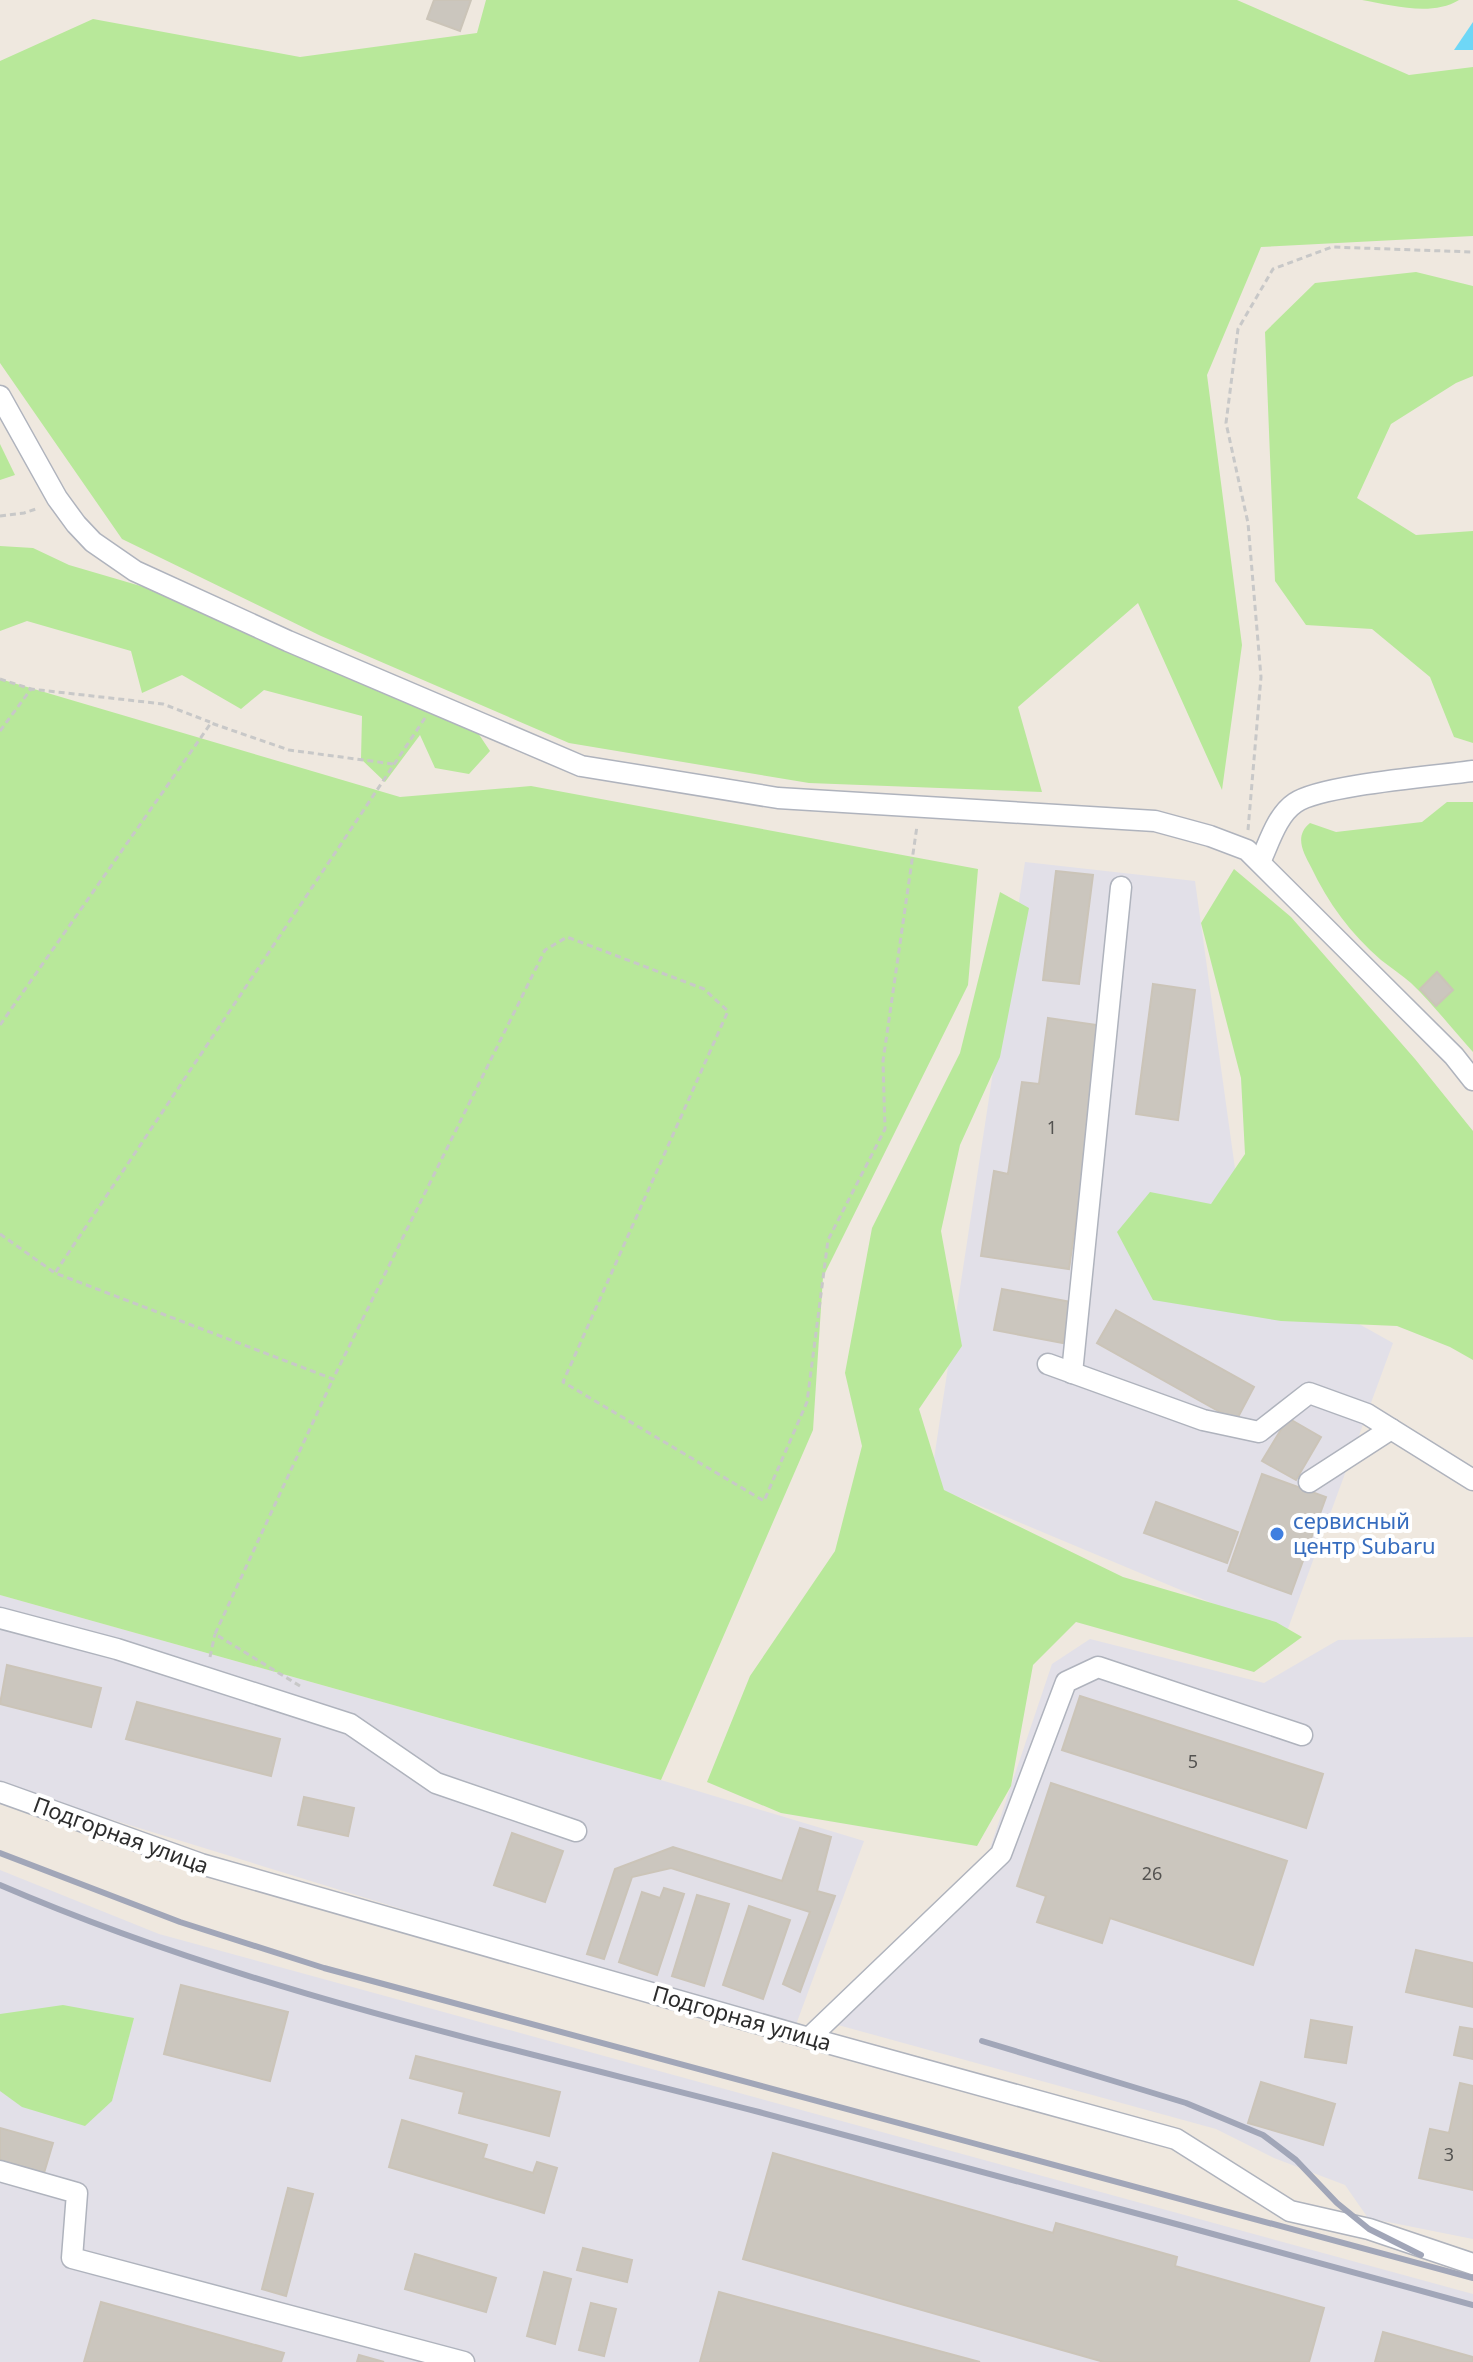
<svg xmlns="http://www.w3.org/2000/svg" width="1473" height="2362" viewBox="0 0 1473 2362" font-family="'Noto Sans',sans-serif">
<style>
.industrial{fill:#e2e0e8}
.green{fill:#b8e89a}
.water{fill:#6ed7f6}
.building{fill:#cbc6be;stroke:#cbc4b8;stroke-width:2}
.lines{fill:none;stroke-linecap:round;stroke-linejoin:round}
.minor-casing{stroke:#afb3bd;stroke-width:23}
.path{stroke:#c8c8c8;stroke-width:3;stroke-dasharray:6 4;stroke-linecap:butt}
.minor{stroke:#fff;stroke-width:20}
.rail{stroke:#a1a6b8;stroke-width:6}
.shop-dot{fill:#3f7fe0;stroke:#fff;stroke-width:3}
.labels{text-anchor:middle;stroke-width:8;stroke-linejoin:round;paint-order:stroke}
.number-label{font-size:18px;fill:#545351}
.shop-label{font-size:22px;fill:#366cbe;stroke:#fff;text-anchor:start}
.street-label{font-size:22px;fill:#2d2d2d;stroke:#fff}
</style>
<rect width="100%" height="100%" fill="#efe8df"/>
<g class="industrial">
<path d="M1025,862L1195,881L1248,1262L1393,1343L1286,1634L930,1485Z"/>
<path d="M0,1595L661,1780L864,1841L794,2030L32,1795L0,1781Z"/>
<path d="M1473,1637V2239L1368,2218L1345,2185L1274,2158L1216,2129L838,2025L979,1881L1052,1664L1090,1639L1264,1683L1338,1640Z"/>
<path d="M0,1870L159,1934L1473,2294V2362H0Z"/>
</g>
<g class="green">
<path d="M486,0H1237L1409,75L1473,67V236L1261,247L1207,375L1242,645L1222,790L1138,603L1018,707L1042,792L809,783L569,743L321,636L122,539L0,363V61L93,19L300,57L477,33Z"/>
<path d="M1362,0H1459C1431,17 1392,5 1362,0Z"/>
<path d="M1416,272L1473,286V376L1456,383L1391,424L1357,498L1416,535L1473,531V743L1454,737L1430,677L1372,629L1306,625L1275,581L1265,332L1315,283Z"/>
<path d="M0,444L15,475L0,480Z"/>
<path d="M0,546L33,548L69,565L144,587L476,730L490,751L469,774L435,768L420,735L385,782L361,759L362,716L264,690L241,709L182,675L142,693L131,651L27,621L0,631Z"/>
<path d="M0,679L400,797L531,786L978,869L968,985L823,1277L813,1430L661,1780L0,1595Z"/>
<path d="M1447,802H1473V1052C1453,1030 1433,1004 1411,983C1402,975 1391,968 1381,960C1351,934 1328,903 1311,867C1303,852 1294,836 1310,823L1336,832L1422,822Z"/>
<path d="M1234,869L1291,917L1415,1059L1473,1131V1360L1450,1347L1397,1326L1281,1321L1153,1300L1117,1232L1150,1192L1211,1204L1245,1154L1241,1078L1201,923Z"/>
<path d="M1000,892L1029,908L1000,1057L960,1145L941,1231L962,1346L919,1409L944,1490L1123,1577L1276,1622L1302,1637L1254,1672L1076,1622L1033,1665L1011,1786L977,1846L781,1813L707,1782L750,1676L835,1551L862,1446L845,1373L872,1228L960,1053Z"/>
<path d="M63,2005L134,2018L112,2101L85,2126L22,2107L0,2091V2014Z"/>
</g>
<path class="water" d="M1473,22V50H1454Z"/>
<g class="building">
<path d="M434,0H471L460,31L427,19Z"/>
<path d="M1056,871L1093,875L1079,984L1043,980Z"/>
<path d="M1437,972L1453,990L1436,1006L1420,989Z"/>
<path d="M1153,984L1195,990L1178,1120L1136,1114Z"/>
<path d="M1048,1018L1104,1026L1069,1269L981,1256L994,1171L1008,1174L1022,1082L1039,1084Z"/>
<path d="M1002,1289L1071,1302L1063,1343L994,1330Z"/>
<path d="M1116,1310L1254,1387L1236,1421L1097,1343Z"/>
<path d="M1288,1418L1321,1437L1296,1480L1262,1461Z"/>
<path d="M1262,1474L1326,1497L1291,1594L1228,1571Z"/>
<path d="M1156,1502L1238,1532L1227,1563L1144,1533Z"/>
<path d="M7,1665L101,1688L91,1727L0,1704Z"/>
<path d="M1080,1696L1323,1774L1306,1828L1062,1750Z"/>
<path d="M137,1702L280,1739L271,1776L126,1739Z"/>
<path d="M1051,1783L1287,1861L1253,1965L1110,1918L1102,1943L1037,1922L1046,1896L1017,1886Z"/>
<path d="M304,1797L354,1808L348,1836L298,1825Z"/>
<path d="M800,1828L831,1837L817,1891L835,1896L800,1992L783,1984L810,1912L671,1868L632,1877L604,1959L587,1954L615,1869L673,1847L782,1881Z"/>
<path d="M512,1833L563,1851L545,1902L494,1885Z"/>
<path d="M664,1888L684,1894L657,1975L619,1962L642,1892L660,1898Z"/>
<path d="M697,1895L729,1904L704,1986L672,1976Z"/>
<path d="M749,1906L790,1920L763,1999L723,1985Z"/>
<path d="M1416,1950L1473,1963V2007L1406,1992Z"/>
<path d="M181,1985L288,2012L270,2081L164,2054Z"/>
<path d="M1311,2020L1352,2027L1346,2063L1305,2057Z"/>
<path d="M1460,2027L1473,2029V2059L1454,2055Z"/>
<path d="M416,2056L560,2092L549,2136L459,2113L464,2092L410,2078Z"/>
<path d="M1261,2082L1335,2104L1323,2145L1248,2123Z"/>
<path d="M1460,2083L1473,2086V2190L1419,2178L1430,2129L1449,2133Z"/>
<path d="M402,2120L487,2145L483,2158L533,2173L537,2162L557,2168L544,2213L389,2167Z"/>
<path d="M0,2128L53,2143L44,2173L0,2160Z"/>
<path d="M773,2153L1053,2233L1056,2223L1177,2257L1175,2266L1324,2308L1309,2362H1104L743,2259Z"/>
<path d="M288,2188L313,2194L286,2296L262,2289Z"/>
<path d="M583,2248L632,2260L627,2282L577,2270Z"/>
<path d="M415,2254L496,2278L486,2312L405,2289Z"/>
<path d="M544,2272L571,2279L555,2344L527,2336Z"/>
<path d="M719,2292L980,2362H700Z"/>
<path d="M101,2302L284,2353L281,2362H84Z"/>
<path d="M591,2303L616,2309L604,2356L579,2350Z"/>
<path d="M1383,2332L1473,2357V2362H1375Z"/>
<path d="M359,2355L384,2362H357Z"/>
</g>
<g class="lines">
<g class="minor-casing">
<g id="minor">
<path d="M0,396L57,498L76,524L93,542L135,571L288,641L581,766L778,798L1155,821L1210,836L1247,850L1454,1056L1473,1080"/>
<path d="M1260,862C1269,843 1277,815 1295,803C1320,785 1437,776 1473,771"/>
<path d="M1048,1364L1203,1420L1259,1432L1309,1393L1367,1414L1473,1480"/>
<path d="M1072,1373L1121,887"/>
<path d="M1309,1482L1391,1429"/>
<path d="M0,1618L117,1649L350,1724L436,1783L576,1831"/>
<path d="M0,1792L201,1864L809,2038L1176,2139L1290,2211L1369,2229L1473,2264"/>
<path d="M809,2038L1001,1854L1066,1682L1098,1667L1302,1735"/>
<path d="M0,2171L77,2193L72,2258L464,2362"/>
</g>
</g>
<g class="path">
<path d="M0,516L24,513L39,508"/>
<path d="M0,679L31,689"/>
<path d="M425,718L55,1273L333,1379L545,950L567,937L704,989L728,1011L563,1382L764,1501L807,1402L828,1240L885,1129L883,1061L917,826"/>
<path d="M0,731L31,689L163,704L210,722"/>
<path d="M1248,830L1261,677L1248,523L1226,423L1238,329L1273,269L1332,247L1473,252"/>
<path d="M0,1025L211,723L289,750L393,764"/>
<path d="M0,1234L55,1273"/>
<path d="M210,1657L215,1634"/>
<path d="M300,1686L215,1634L333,1379"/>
</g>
<use href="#minor" class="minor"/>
<g class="rail">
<path d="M0,1853L180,1922L324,1968L1473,2278"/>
<path d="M0,1885C243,1990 504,2046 759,2112C998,2175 1235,2240 1473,2305"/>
<path d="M982,2041L1186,2103L1263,2135L1296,2160L1337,2203L1369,2229L1421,2255"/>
</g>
</g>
<circle class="shop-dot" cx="1277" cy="1534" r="8"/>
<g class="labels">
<g class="number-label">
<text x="1052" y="1134">1</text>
<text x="1193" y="1768">5</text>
<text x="1152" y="1880">26</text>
<text x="1449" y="2161">3</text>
</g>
<g class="shop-label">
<text x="1293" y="1529">сервисный<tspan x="1293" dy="25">центр Subaru</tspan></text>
</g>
<g class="street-label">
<text transform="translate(121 1835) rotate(20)" y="8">Подгорная улица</text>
<text transform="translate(742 2018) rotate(16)" y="8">Подгорная улица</text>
</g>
</g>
</svg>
